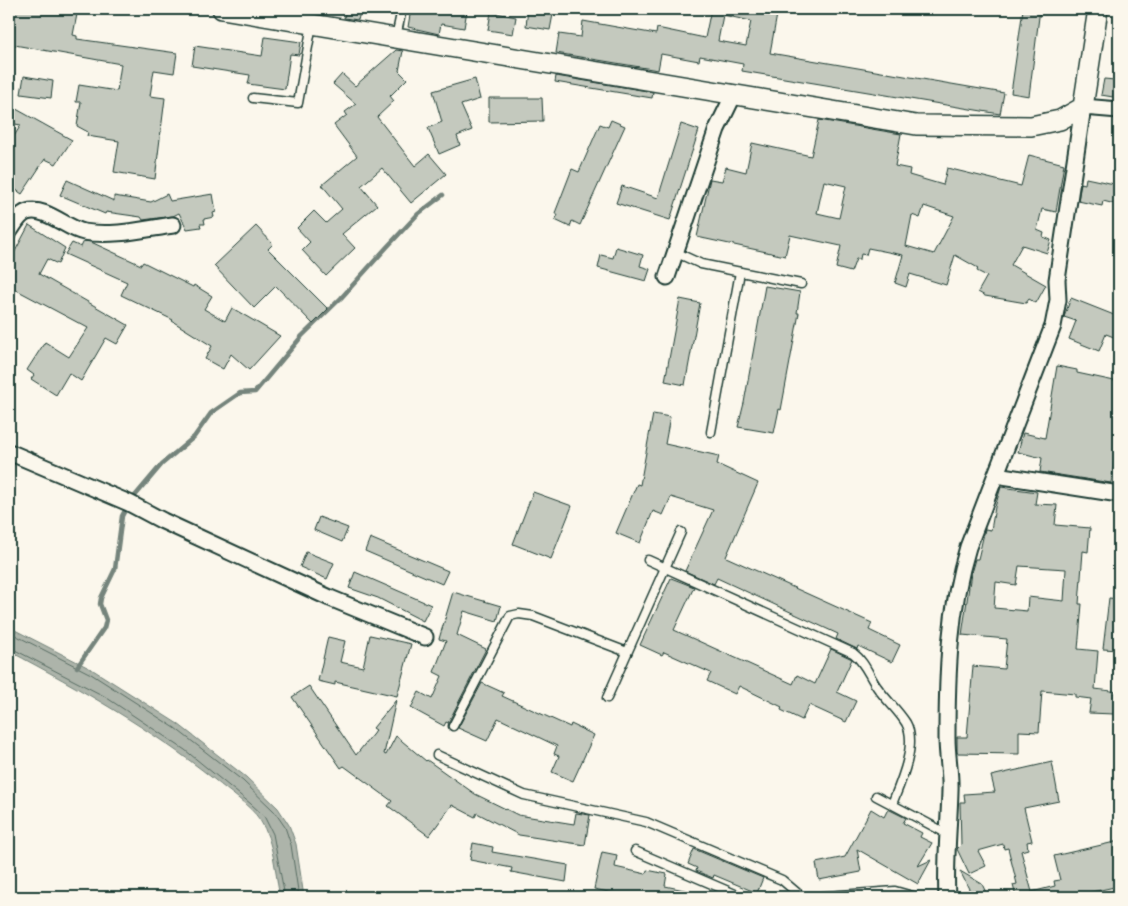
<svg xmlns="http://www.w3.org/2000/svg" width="1128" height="906" viewBox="0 0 1128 906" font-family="Caveat,sans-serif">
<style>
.water{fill:#adb4aa;stroke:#74847b}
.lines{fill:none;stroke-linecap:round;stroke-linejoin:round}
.shore{stroke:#586d63;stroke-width:1}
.stream{stroke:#74847b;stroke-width:4.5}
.building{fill:#c4c9be;stroke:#1f3d34;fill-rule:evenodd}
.service-casing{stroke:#1f3d34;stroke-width:11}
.minor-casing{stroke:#1f3d34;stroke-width:19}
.tertiary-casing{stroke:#1f3d34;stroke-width:22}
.service{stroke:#fbf7ec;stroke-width:8}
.minor{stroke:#fbf7ec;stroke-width:15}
.tertiary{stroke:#fbf7ec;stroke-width:19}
</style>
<rect width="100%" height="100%" fill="#fbf7ec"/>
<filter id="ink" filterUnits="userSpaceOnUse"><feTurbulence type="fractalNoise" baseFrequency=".02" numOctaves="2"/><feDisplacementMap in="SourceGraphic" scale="10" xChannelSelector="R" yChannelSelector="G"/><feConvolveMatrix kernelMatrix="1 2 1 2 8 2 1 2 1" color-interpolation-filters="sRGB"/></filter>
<g filter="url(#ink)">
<path class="water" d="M9,627L93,670L178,724L246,777L278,808L289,825L296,844L304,897H280C275,873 274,841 260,820C250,805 229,792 215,780C151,729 81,689 9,651Z"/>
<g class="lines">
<g class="shore">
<path d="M9,632L91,674L175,728L243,781L274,811L285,827L291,845L299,897"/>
<path d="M9,647L104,696L185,750L251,804L264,816L273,834L285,897"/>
</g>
<path class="stream" d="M77,667L104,628L106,620L100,604L101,598L115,569L122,516L129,503L162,464L194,437L211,413L240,393L255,392L302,336L341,298L387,247L418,214L443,195"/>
</g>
<g class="building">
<path d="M9,9H78L73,35L77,36V39L177,53L174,73L154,70L150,96L165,98L155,179L114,172L119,141L87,136L88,132L77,126L81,102H76L79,85L117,91L121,64L9,44Z"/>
<path d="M346,9H361L358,20L344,18Z"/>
<path d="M411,9L467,10L464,28L441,24L439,34L408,27Z"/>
<path d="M528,9H554L550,30L526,26Z"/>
<path d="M711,9H778L770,53L1004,93L1000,114L742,71L743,64L700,56L699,61L661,54L658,70L556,53L559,34L581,37L583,21L656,34L657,28L705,38ZM723,15L751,21L746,46L718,41Z"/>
<path d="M1023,9H1040L1029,96L1011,93Z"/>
<path d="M491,12L516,17L513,34L488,30Z"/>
<path d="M265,37L301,42L299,55L290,54L285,89L248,84L250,75L192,66L195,46L262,56Z"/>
<path d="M396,50L403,51L399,71L407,79L390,96L394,101L377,117L415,166L429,154L446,174L411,203L382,168L361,186L377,205L342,234L355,248L326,276L302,250L310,242L297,228L314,211L326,223L342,209L322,185L357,156L334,125L347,115L345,112L356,104L333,84L342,74L355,86Z"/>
<path d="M24,76L53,81L51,98L21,94Z"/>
<path d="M556,76L653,92L652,98L555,82Z"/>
<path d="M475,79L480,99L461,105L472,130L457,136L460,145L439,154L428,128L442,122L433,91Z"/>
<path d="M1104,79L1115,80L1113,97L1101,95Z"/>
<path d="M489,98H542L543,121L489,122Z"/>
<path d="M9,105L72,140L56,164L45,159L22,194L9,185V144L21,125L9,123Z"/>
<path d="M611,120L625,126L580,225L572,221L570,227L555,220L558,215L555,213L572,169L579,172L600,124L608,127Z"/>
<path d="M819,120L901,134L895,166L910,169L909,175L943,185L947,168L1021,186L1029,155L1064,164L1056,212L1042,209L1037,230L1044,233L1043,237L1051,240L1047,253L1022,245L1011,265L1046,285L1036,303L1029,299L1026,303L985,296L978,292L987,276L977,271L978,268L955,255L946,285L910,274L906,287L895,283L903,255L868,248L866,255L861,254L860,259H856L851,272L836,268L841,246L790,235L785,256L697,237L710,179L722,181L726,167L746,172L752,143L811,156ZM824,181L846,186L839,218L817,213ZM924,206L954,216L934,254L906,246L912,215L920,218Z"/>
<path d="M681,124L699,130L670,220L616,203L622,186L658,198Z"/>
<path d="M1086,178L1119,185V205L1103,201L1102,206L1078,201L1081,183L1085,184Z"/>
<path d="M67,180L114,201V196L151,202L167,194L170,201L213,194L216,212L213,213L214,217L204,219L205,224H200L201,227L187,229L179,213L173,216L143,220L141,217L106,212L105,214L60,195Z"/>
<path d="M29,225L65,248L58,264L47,259L39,274L128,325L117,344L106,338L81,381L69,373L56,395L31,379L34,375L27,370L45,342L69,357L88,328L9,286V255L12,257Z"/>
<path d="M256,226L273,244L268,249L328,309L313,324L276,286L254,308L214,266Z"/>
<path d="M84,241L91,242L141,265L143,262L193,287L194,285L212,296L204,309L225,321L232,308L280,336L249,370L231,354L223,369L205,359L212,346L172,321L173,320L121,295L127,282L65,254L72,243L81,247Z"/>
<path d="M616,247L643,255L640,266L650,269L646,281L598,268L601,255L613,258Z"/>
<path d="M765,286L800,292L797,313H799L781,410L779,409L774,433L738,427L744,403Z"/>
<path d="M1071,298L1119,317V339L1106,334L1099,351L1069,339L1076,321L1064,317Z"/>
<path d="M680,299L700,303L685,385L665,381Z"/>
<path d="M1057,366L1077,370V373L1119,382V451H1116L1111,483L1040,472L1042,458L1018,452L1023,433L1045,438Z"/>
<path d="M653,414L670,417L665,444L719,456L717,464L758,483L726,557L872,623L869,630L900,645L892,662L858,646L857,649L836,639L838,634L717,578L714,584L685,571L713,510L671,497L663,515L653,511L640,543L616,533L637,484L640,485Z"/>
<path d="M1001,487L1037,492L1035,504L1057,505L1055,525L1090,528L1088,552L1083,551L1079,604H1082L1078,649L1098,651L1095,689L1119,692V707H1115L1114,714L1089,713L1091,699L1075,697V694L1042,691L1039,732L1019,731V754L957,753V737H967L973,666L1004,669L1007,639L962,635L971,573L975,559H978L985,529L991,530L995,507ZM1019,566L1066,569L1064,601L1028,597L1027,611L994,608L996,582L1016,585Z"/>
<path d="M533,492L572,506L551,559L513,544Z"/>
<path d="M319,517L348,528L342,542L314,530Z"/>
<path d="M370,538L448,571L442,584L365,551Z"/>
<path d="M306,552L334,563L327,579L300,567Z"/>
<path d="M355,572L431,605L423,621L378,598L349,588Z"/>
<path d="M671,578L694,587L674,630L793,684L797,675L815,684L831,649L850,658L852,659L837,692L856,701L846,722L809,705L802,720L781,710L782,707L739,686L735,694L707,681L711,673L664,652L662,655L640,645Z"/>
<path d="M453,592L501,606L497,621L464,611L457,635L486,649L448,723L446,722L444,726L411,708L419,692L432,699L442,676L434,672L446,641L439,639Z"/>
<path d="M1109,598L1119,599V650L1103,649Z"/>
<path d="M370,635L411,644L397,696L335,682V685L318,681L328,637L345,641L340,662L363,667Z"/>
<path d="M482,683L504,693L502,696L570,727L571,724L594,735L573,781L552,772L559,756L554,754L557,746L498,718L487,741L458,728Z"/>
<path d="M309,686L356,755L376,730L373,728L396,700L384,754L386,755L396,736L426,761L427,760L475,794L518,815L574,824L576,813L590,815L585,845L519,835L477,813L475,817L452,805L429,836L388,806L392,801L344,766L341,768L292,697Z"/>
<path d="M1052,762L1059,801L1024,808L1032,841L1027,842L1028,849L1021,851L1032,892L1055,886L1054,881L1060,880L1054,856L1119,841V886L1069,897H1016L1013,885L1017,884L1008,848L1004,849L1003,844L978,851L986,866L969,874L957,849L961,845L960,802H965L964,794L995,792L991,776Z"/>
<path d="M871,809L884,817L888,809L906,818L903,823L922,833L920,837L932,843L918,866L931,860L918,884L857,849L861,872L819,880L816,863L845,857Z"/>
<path d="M473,843L493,847L492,852L568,865L566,882L511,872L512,868L470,860Z"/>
<path d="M694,849L763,878L757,893L714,875L713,878L696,871L697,868L688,864Z"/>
<path d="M602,852L617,855L615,867L646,874L647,870L667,874L665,886L694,892L693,897H632L594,889Z"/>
<path d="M960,871L982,884L988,897H973Z"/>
</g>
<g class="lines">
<g class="service-casing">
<g id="service">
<path d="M396,37L402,9"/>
<path d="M253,98L298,103L312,24"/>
<path d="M675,252L701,264L801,284"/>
<path d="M711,432L740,272"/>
<path d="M648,560L853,653C865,662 869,676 877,687C886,700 898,710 906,723C918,744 900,784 892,804"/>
<path d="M607,698L681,532"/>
<path d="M453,726L510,616L519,614L533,616L627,652"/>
<path d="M437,755L524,795L646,822L782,880L802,897"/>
<path d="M876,796L946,833"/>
<path d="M635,851L742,897"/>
<path d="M813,897L895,891L916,897"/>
<path d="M1111,897L1119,895"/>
</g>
</g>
<g class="minor-casing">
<g id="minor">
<path d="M9,232C14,226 18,215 27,212C45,206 67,229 84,232C112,237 145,229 173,225"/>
<path d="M667,277L717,129L734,94"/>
<path d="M9,452L129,503L163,521L330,598L425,637"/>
<path d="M996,475L1119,494"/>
<path d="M947,897C945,861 949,827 950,791C951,774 947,756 947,738C947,674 949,609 968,547L1053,326L1058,300L1057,280L1083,107L1119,110"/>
</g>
</g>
<g class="tertiary-casing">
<path id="tertiary" d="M222,9L916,125L1031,126L1060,120L1083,107L1098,9"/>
</g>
<use href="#service" class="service"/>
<use href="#minor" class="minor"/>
<use href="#tertiary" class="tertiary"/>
</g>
</g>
<rect width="1128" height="906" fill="none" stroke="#fbf7ec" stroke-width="30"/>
<rect x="15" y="15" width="1098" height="876" fill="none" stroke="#1f3d34" stroke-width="2" filter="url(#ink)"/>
</svg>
